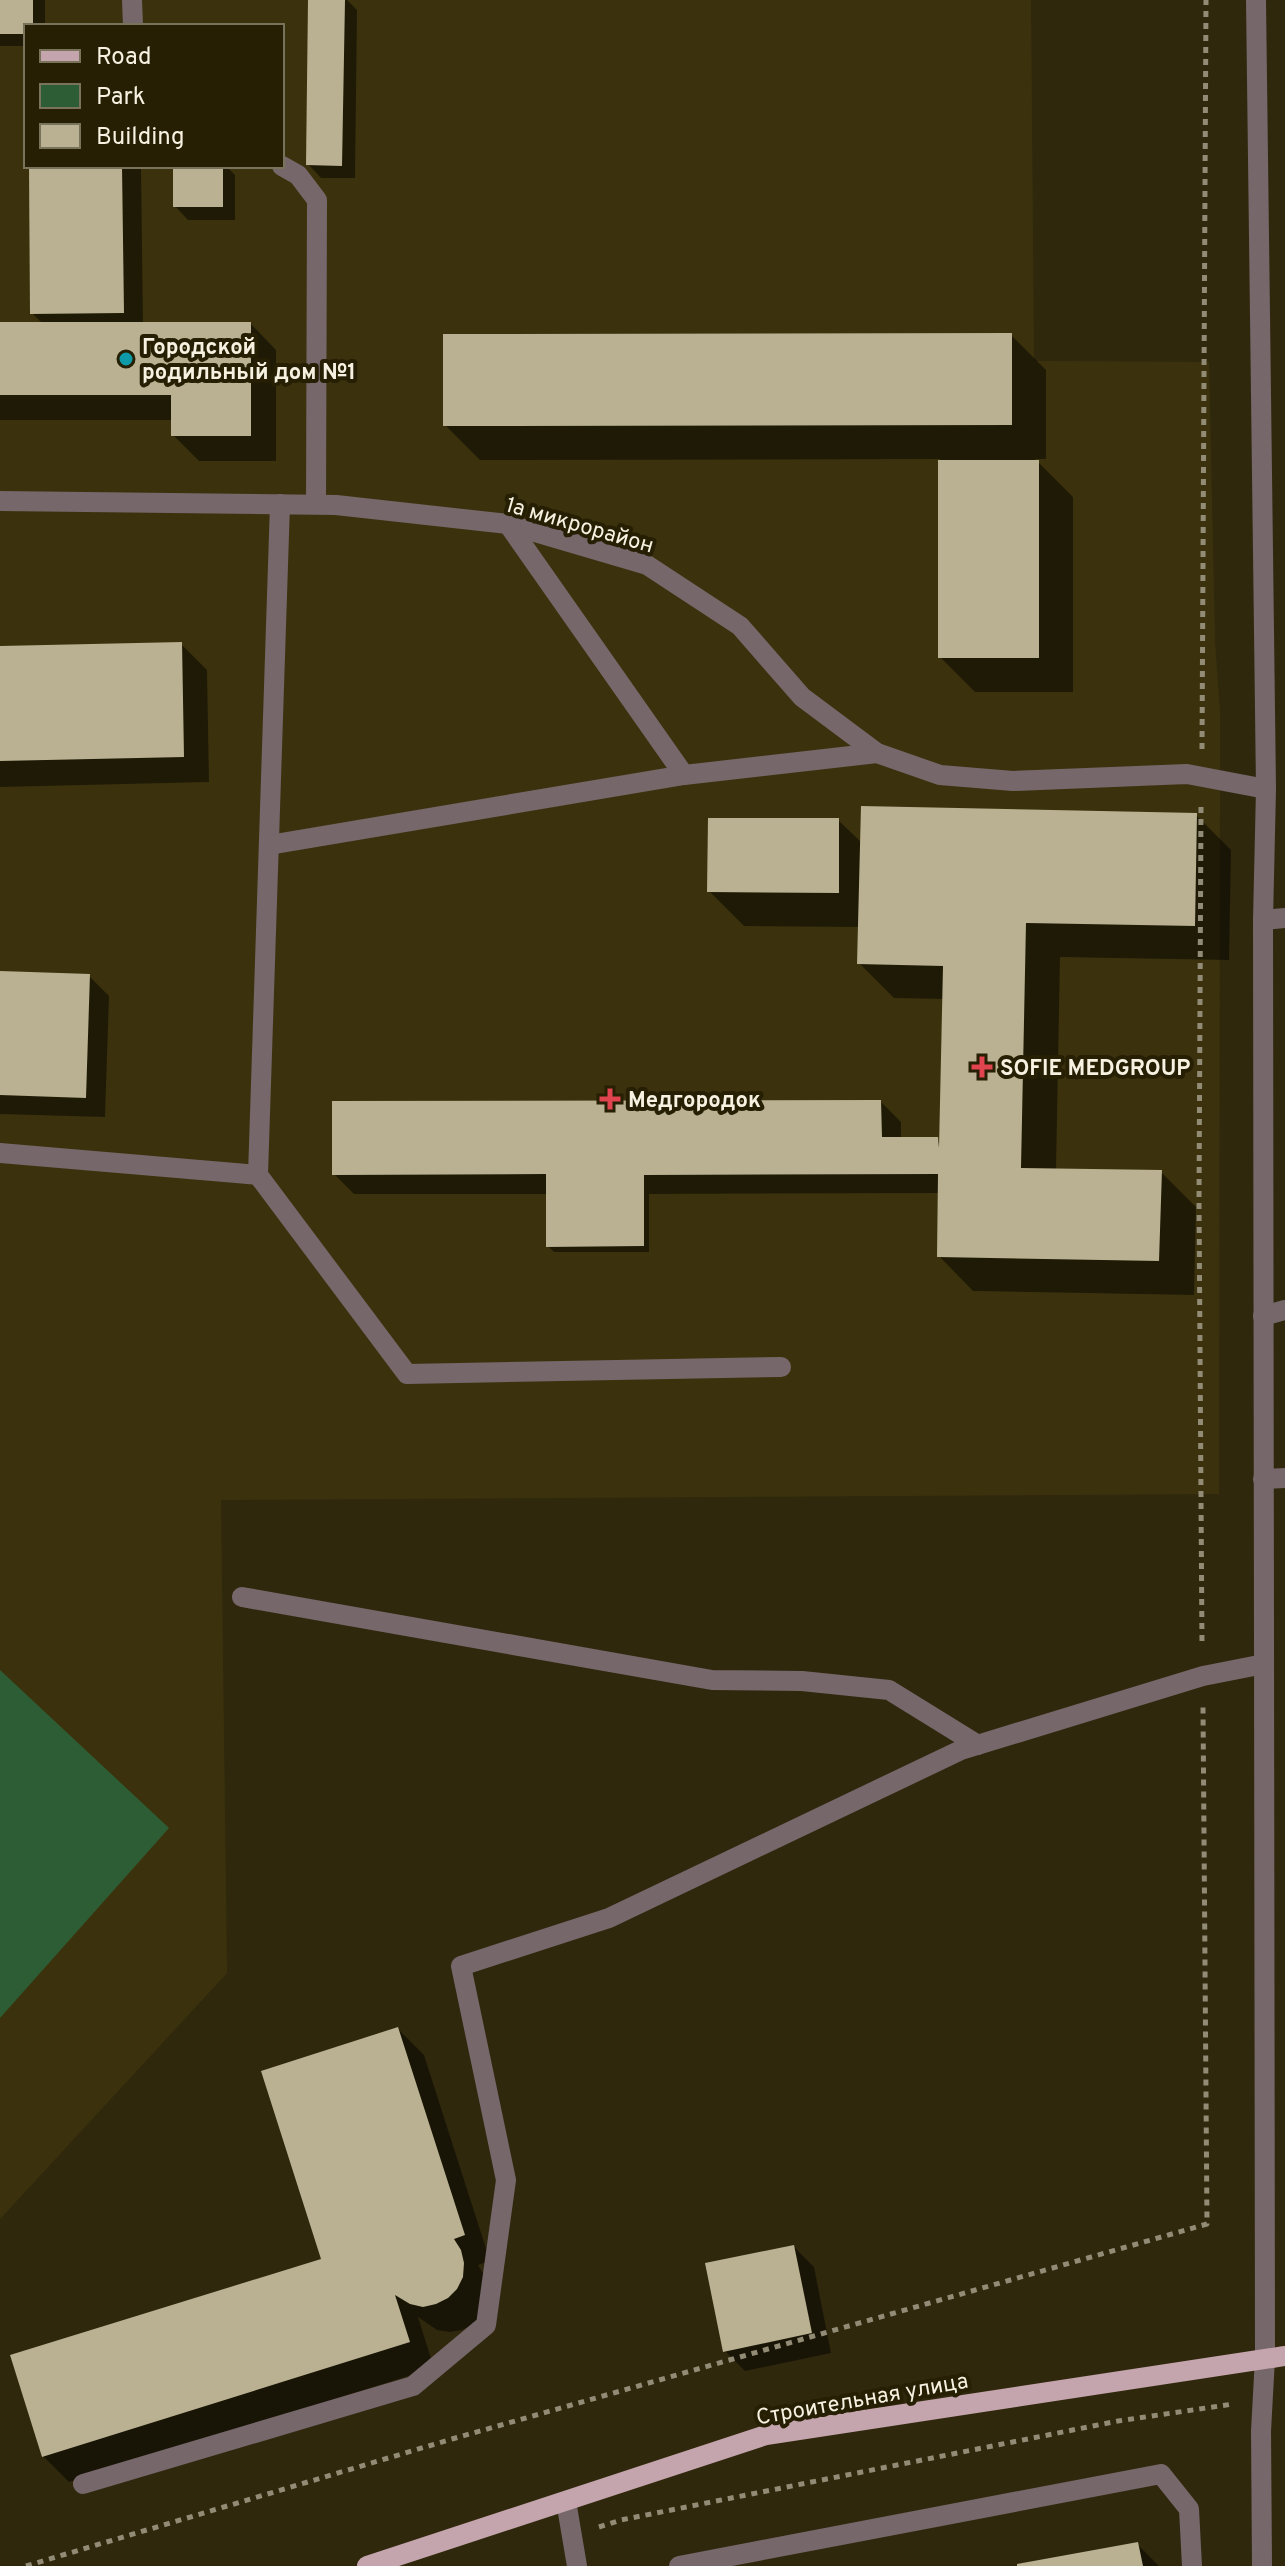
<svg xmlns="http://www.w3.org/2000/svg" width="1285" height="2566" viewBox="0 0 1285 2566" font-family="Overpass,sans-serif">
<style>
.built{fill:#3b320d;fill-rule:evenodd}
.green{fill:#2d5d34}
.shadow{fill:#0007}
.building{fill:#b9b191}
.lines{fill:none;stroke-linecap:round;stroke-linejoin:round}
.path{stroke:#928c76;stroke-width:5;stroke-dasharray:6 6;stroke-linecap:butt}
.minor{stroke:#76676b;stroke-width:20}
.major{stroke:#c4a5ad;stroke-width:20}
.culture-dot{fill:#0f9aa8;stroke:#261f03;stroke-width:3}
.health-dot{fill:#e0444e;stroke:#261f03;stroke-width:3}
.labels{text-anchor:middle;stroke-width:8;stroke-linejoin:round;paint-order:stroke}
.poi-label{font-size:22px;font-weight:bold;fill:#f6f1e1;stroke:#261f03;text-anchor:start}
.street-label{font-size:22px;fill:#f6f1e1;stroke:#261f03}
</style>
<rect width="100%" height="100%" fill="#30280d"/>
<path class="built" d="M0,0H1031L1034,361L1209,362L1215,641L1220,713L1219,1494L221,1500L227,1973L0,2219ZM26,26H282V166H26Z"/>
<path class="green" d="M0,1670L169,1828L0,2018Z"/>
<g class="shadow">
<path d="M0,0H45V26H26V46H0Z"/>
<path d="M310,0H347L357,10L355,178H321L308,164Z"/>
<path d="M31,166H141L143,324H251L276,350V461H199L173,435V420H0V324H43L32,313Z"/>
<path d="M175,166H226L235,175V220H188L175,206Z"/>
<path d="M1011,335L1046,370V459H1035L1073,497V692H975L940,657V459L480,460L445,425Z"/>
<path d="M181,644L207,670L209,782L0,787V648Z"/>
<path d="M1196,815L1231,850L1229,960L1060,957L1056,1170L1161,1172L1196,1207L1194,1295L973,1291L939,1256L940,1193L649,1194V1252H554L548,1246V1194H354L334,1174L881,1102L901,1122V1139H937L941,1143L944,999L894,998L859,963L860,927L744,926L709,891L838,820L862,843Z"/>
<path d="M0,973L89,976L109,996L105,1117L0,1114Z"/>
<path d="M398,2029L424,2055L490,2261L478,2265L486,2278L482,2315L474,2324L462,2330L450,2332L437,2330L418,2317L434,2368L69,2482L43,2456L324,2260Z"/>
<path d="M794,2247L814,2267L831,2353L745,2371L725,2351Z"/>
<path d="M1137,2544L1159,2566H1020Z"/>
</g>
<g class="building">
<path d="M0,0H33V26H26V34H0Z"/>
<path d="M308,0H345L342,166L306,165Z"/>
<path d="M29,166H122L124,313L30,314Z"/>
<rect x="173" y="166" width="50" height="41"/>
<path d="M0,322H251V436H171V395H0Z"/>
<path d="M1012,333V425L443,426V334Z"/>
<rect x="938" y="460" width="101" height="198"/>
<path d="M182,642L184,757L0,761V646Z"/>
<path d="M861,806L1197,813L1195,926L1026,923L1021,1168L1162,1170L1159,1261L937,1257L938,1174L644,1175V1246L546,1247V1174L332,1175V1101L881,1100L882,1137H938L939,1148L943,966L857,964Z"/>
<path d="M708,818H839V893L707,892Z"/>
<path d="M0,971L90,974L86,1098L0,1095Z"/>
<path d="M398,2027L465,2235L454,2239L461,2250L464,2263L463,2277L457,2289L448,2298L436,2304L423,2307L410,2304L395,2295L410,2342L42,2457L10,2355L321,2259L261,2071Z"/>
<path d="M794,2245L812,2333L723,2352L705,2263Z"/>
<path d="M1138,2542L1143,2566H1017V2564Z"/>
</g>
<g class="lines">
<g class="path">
<path d="M1202,749L1206,0"/>
<path d="M1201,807L1199,1200L1202,1645"/>
<path d="M599,2527L621,2520L1118,2421L1233,2404"/>
<path d="M26,2566L452,2439L1207,2224L1203,1707"/>
</g>
<g class="minor">
<path d="M132,0L133,26"/>
<path d="M1256,0L1266,789L1263,920L1265,2358L1261,2431L1262,2566"/>
<path d="M282,166L298,175L317,200L316,504"/>
<path d="M0,501L336,505L508,524L647,565L740,626L802,697L877,753L940,775L1013,781L1187,774L1266,789"/>
<path d="M280,504L258,1175L407,1374L781,1367"/>
<path d="M508,524L684,775L877,753"/>
<path d="M269,845L684,775"/>
<path d="M1263,920L1285,918"/>
<path d="M0,1153L258,1175"/>
<path d="M1263,1316L1285,1310"/>
<path d="M1263,1479L1285,1478"/>
<path d="M242,1597L712,1680L802,1681L889,1690L978,1745"/>
<path d="M83,2484L413,2386L486,2325L506,2180L461,1966L609,1918L961,1750L1203,1676L1264,1664"/>
<path d="M566,2501L577,2566"/>
<path d="M679,2566L1161,2474L1189,2509L1192,2566"/>
</g>
<path class="major" d="M367,2566L766,2435L1285,2356"/>
</g>
<circle class="culture-dot" cx="126" cy="359" r="8"/>
<g class="health-dot">
<path d="M978 1055h8v8h8v8h-8v8h-8v-8h-8v-8h8z"/>
<path d="M606 1087h8v8h8v8h-8v8h-8v-8h-8v-8h8z"/>
</g>
<g class="labels">
<g class="poi-label">
<text x="142" y="354">Городской<tspan x="142" dy="25">родильный дом №1</tspan></text>
<text x="1000" y="1075">SOFIE MEDGROUP</text>
<text x="628" y="1107">Медгородок</text>
</g>
<g class="street-label">
<text transform="translate(580 524) rotate(16)" y="8">1а микрорайон</text>
<text transform="translate(862 2398) rotate(-10)" y="8">Строительная улица</text>
</g>
</g>
<rect x="24" y="24" width="260" height="144" fill="#261f03" stroke="#79735c" stroke-width="2"/>
<rect x="40" y="50" width="40" height="12" fill="#c4a5ad" stroke="#79735c" stroke-width="2"/>
<text x="96" y="64" font-size="24" fill="#f6f1e1">Road</text>
<rect x="40" y="84" width="40" height="24" fill="#2d5d34" stroke="#79735c" stroke-width="2"/>
<text x="96" y="104" font-size="24" fill="#f6f1e1">Park</text>
<rect x="40" y="124" width="40" height="24" fill="#b9b191" stroke="#79735c" stroke-width="2"/>
<text x="96" y="144" font-size="24" fill="#f6f1e1">Building</text>
</svg>
